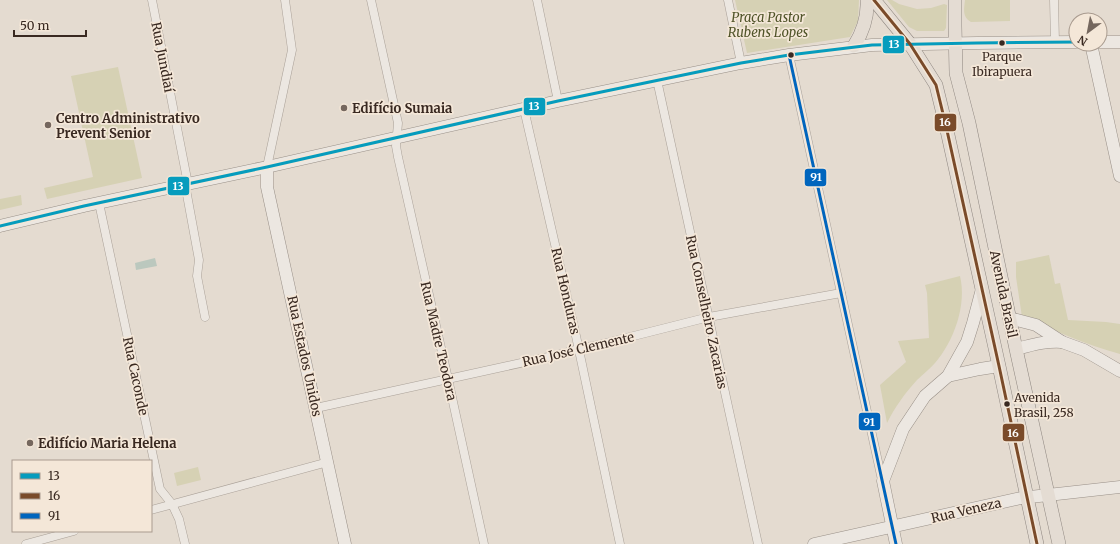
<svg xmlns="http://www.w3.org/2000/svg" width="1120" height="544" viewBox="0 0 1120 544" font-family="Merriweather,serif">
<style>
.green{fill:#d6d1b4}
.water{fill:#bbc8be}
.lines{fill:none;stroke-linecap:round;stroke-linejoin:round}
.street-casing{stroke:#aaa198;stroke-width:9}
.secondary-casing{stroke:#999088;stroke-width:13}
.primary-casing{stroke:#8f8780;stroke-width:14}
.street{stroke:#ece7e1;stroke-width:8}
.secondary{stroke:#ece7e1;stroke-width:12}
.primary{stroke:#e4dcd3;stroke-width:13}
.bus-1-casing{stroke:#f4e7d8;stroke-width:6}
.bus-2-casing{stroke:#f4e7d8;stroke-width:6}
.bus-3-casing{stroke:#f4e7d8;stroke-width:6}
.bus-1{stroke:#069cbd;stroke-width:3}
.bus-2{stroke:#7a4b2a;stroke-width:3}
.bus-3{stroke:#0065bd;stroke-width:3}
.bus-dot{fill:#392921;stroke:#f4e7d8;stroke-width:1.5}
.poi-dot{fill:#75675e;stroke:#f4e7d8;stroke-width:1.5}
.labels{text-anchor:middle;stroke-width:3.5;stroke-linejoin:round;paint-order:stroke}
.bus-label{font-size:12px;fill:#392921;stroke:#f4e7d8}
.park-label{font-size:13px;font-style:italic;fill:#505429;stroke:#f4e7d8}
.street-label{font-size:13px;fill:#392921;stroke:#f4e7d8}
.poi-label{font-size:13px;font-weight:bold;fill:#392921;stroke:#f4e7d8;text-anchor:start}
.line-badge{stroke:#f4e7d8;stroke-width:1.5}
.badge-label{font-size:11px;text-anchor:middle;font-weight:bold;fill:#fff}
</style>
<rect width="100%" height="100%" fill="#e4dbd0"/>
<g class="green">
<path d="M735,0H859L858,21L850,37L747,53Z"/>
<path d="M887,0H892L899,4L917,9L931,8L944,4L947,5L946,28L944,31H917L909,27Z"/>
<path d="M965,0H1010V21L971,22C962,17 964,9 965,0Z"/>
<path d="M118,67L142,178L47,199L44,188L93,177L71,76Z"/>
<path d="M21,195L22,205L0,210V199Z"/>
<path d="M1049,255L1055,284L1060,283L1068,320L1106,322L1120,324V354C1086,345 1054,330 1022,317L1016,277V262Z"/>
<path d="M960,276C967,305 954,341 935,363C930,369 923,374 917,380C905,393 895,407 887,423L880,385L906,362L898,341L929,338L927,293L925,285Z"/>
<path d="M198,467L201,480L177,486L174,473Z"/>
</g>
<path class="water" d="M155,258L157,266L136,270L135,263Z"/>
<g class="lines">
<g class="street-casing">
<g id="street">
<path d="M152,0L188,184"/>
<path d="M371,0L398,123L396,146L398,157L448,379L484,544"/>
<path d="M537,0L558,101"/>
<path d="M728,0L741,63"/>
<path d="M1054,0L1055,42"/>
<path d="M789,55L882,480"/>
<path d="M657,80L758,544"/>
<path d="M524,109L576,336L620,544"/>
<path d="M267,167L292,50L285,0"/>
<path d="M185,184L199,260L197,276L205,317"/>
<path d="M99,203L160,489L172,504L179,519L185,544"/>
<path d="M316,408L557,355L578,349L598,345L709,317L841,293"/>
<path d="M151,510L328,462"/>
<path d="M26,544L74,531"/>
</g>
</g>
<g class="secondary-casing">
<g id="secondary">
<path d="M1100,42H1120"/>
<path d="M1091,44L1120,176"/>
<path d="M267,167V187L345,544"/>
<path d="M0,226L84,206L267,167L558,101L741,63L789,55L872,45L977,43L1076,42"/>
<path d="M1009,318L1036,325L1062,342L1084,350L1120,371"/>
<path d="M1016,349C1033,345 1043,341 1062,342"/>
<path d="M948,376L980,369L999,366"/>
<path d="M814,544L1021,498L1120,487"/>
<path d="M896,544L883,481L903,429L925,396L948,376L967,342L973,323L982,289"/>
</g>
</g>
<g class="primary-casing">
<g id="primary">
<path d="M874,0L910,44L936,85L946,126L999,366L1037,544"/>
<path d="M955,0V26L956,73L969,123L1016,349L1059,544"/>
<path d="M854,46C863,32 868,17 867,0"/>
</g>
</g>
<use href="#street" class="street"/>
<use href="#secondary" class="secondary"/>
<use href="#primary" class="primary"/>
<g class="bus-1-casing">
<path id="bus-1" d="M0,226L84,206L267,167L558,101L741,63L789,55L872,45L977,43L1076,42"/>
</g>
<g class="bus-2-casing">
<path id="bus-2" d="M874,0L910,44L936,85L946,126L999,366L1037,544"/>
</g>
<g class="bus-3-casing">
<path id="bus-3" d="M789,55L896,544"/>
</g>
<use href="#bus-1" class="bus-1"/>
<use href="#bus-2" class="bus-2"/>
<use href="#bus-3" class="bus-3"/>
</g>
<g class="bus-dot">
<circle cx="1002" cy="43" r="3.5"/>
<circle cx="791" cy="55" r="3.5"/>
<circle cx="1007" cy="404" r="3.5"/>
</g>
<g class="poi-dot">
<circle cx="344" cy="108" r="4"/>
<circle cx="48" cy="125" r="4"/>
<circle cx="30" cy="443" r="4"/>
</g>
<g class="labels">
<g class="bus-label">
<text x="1002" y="61">Parque<tspan x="1002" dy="15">Ibirapuera</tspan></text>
<text x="1014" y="402" text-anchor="start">Avenida<tspan x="1014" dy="15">Brasil, 258</tspan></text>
</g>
<g class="park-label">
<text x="768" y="22">Praça Pastor<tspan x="768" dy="15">Rubens Lopes</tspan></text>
</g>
<g class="street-label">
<text transform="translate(163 57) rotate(79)" y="5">Rua Jundiaí</text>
<text transform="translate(566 291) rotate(77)" y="5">Rua Honduras</text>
<text transform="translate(1004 294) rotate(78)" y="5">Avenida Brasil</text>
<text transform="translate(707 312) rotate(78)" y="5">Rua Conselheiro Zacarias</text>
<text transform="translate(439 341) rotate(77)" y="5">Rua Madre Teodora</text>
<text transform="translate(578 349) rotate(-13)" y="5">Rua José Clemente</text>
<text transform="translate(305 356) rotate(78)" y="5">Rua Estados Unidos</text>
<text transform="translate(136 376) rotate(78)" y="5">Rua Caconde</text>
<text transform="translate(966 510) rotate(-13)" y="5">Rua Veneza</text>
</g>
<g class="poi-label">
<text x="352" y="113">Edifício Sumaia</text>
<text x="56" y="123">Centro Administrativo<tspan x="56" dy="15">Prevent Senior</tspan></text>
<text x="38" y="448">Edifício Maria Helena</text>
</g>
</g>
<g class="line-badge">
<rect x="882" y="35" width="23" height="19" rx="4" fill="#069cbd"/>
<rect x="523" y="97" width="23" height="19" rx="4" fill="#069cbd"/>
<rect x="934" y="113" width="23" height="19" rx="4" fill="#7a4b2a"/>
<rect x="804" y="168" width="23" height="19" rx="4" fill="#0065bd"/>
<rect x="167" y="176" width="23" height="20" rx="4" fill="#069cbd"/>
<rect x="858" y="412" width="23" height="19" rx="4" fill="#0065bd"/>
<rect x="1002" y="423" width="23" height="19" rx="4" fill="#7a4b2a"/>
</g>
<g class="badge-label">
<text x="894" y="48">13</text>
<text x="534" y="110">13</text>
<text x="945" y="126">16</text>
<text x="816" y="181">91</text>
<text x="178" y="190">13</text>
<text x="869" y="426">91</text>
<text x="1013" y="437">16</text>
</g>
<rect x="12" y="460" width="140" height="72" fill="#f4e7d8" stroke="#a99b8f"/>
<rect x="20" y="473" width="20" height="6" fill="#069cbd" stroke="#a99b8f"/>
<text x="48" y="480" font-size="12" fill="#392921">13</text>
<rect x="20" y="493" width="20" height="6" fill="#7a4b2a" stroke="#a99b8f"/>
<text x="48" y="500" font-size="12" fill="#392921">16</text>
<rect x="20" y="513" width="20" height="6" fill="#0065bd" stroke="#a99b8f"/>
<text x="48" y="520" font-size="12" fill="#392921">91</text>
<g transform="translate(1088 32) rotate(212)"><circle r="19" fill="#f4e7d8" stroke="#a99b8f"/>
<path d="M0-3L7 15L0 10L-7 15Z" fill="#75675e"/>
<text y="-6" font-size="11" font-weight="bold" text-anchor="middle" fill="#392921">N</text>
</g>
<path d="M14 30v6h72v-6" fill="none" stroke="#392921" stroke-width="2"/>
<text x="20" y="30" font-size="12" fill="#392921" stroke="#f4e7d8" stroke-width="3" paint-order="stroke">50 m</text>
</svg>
